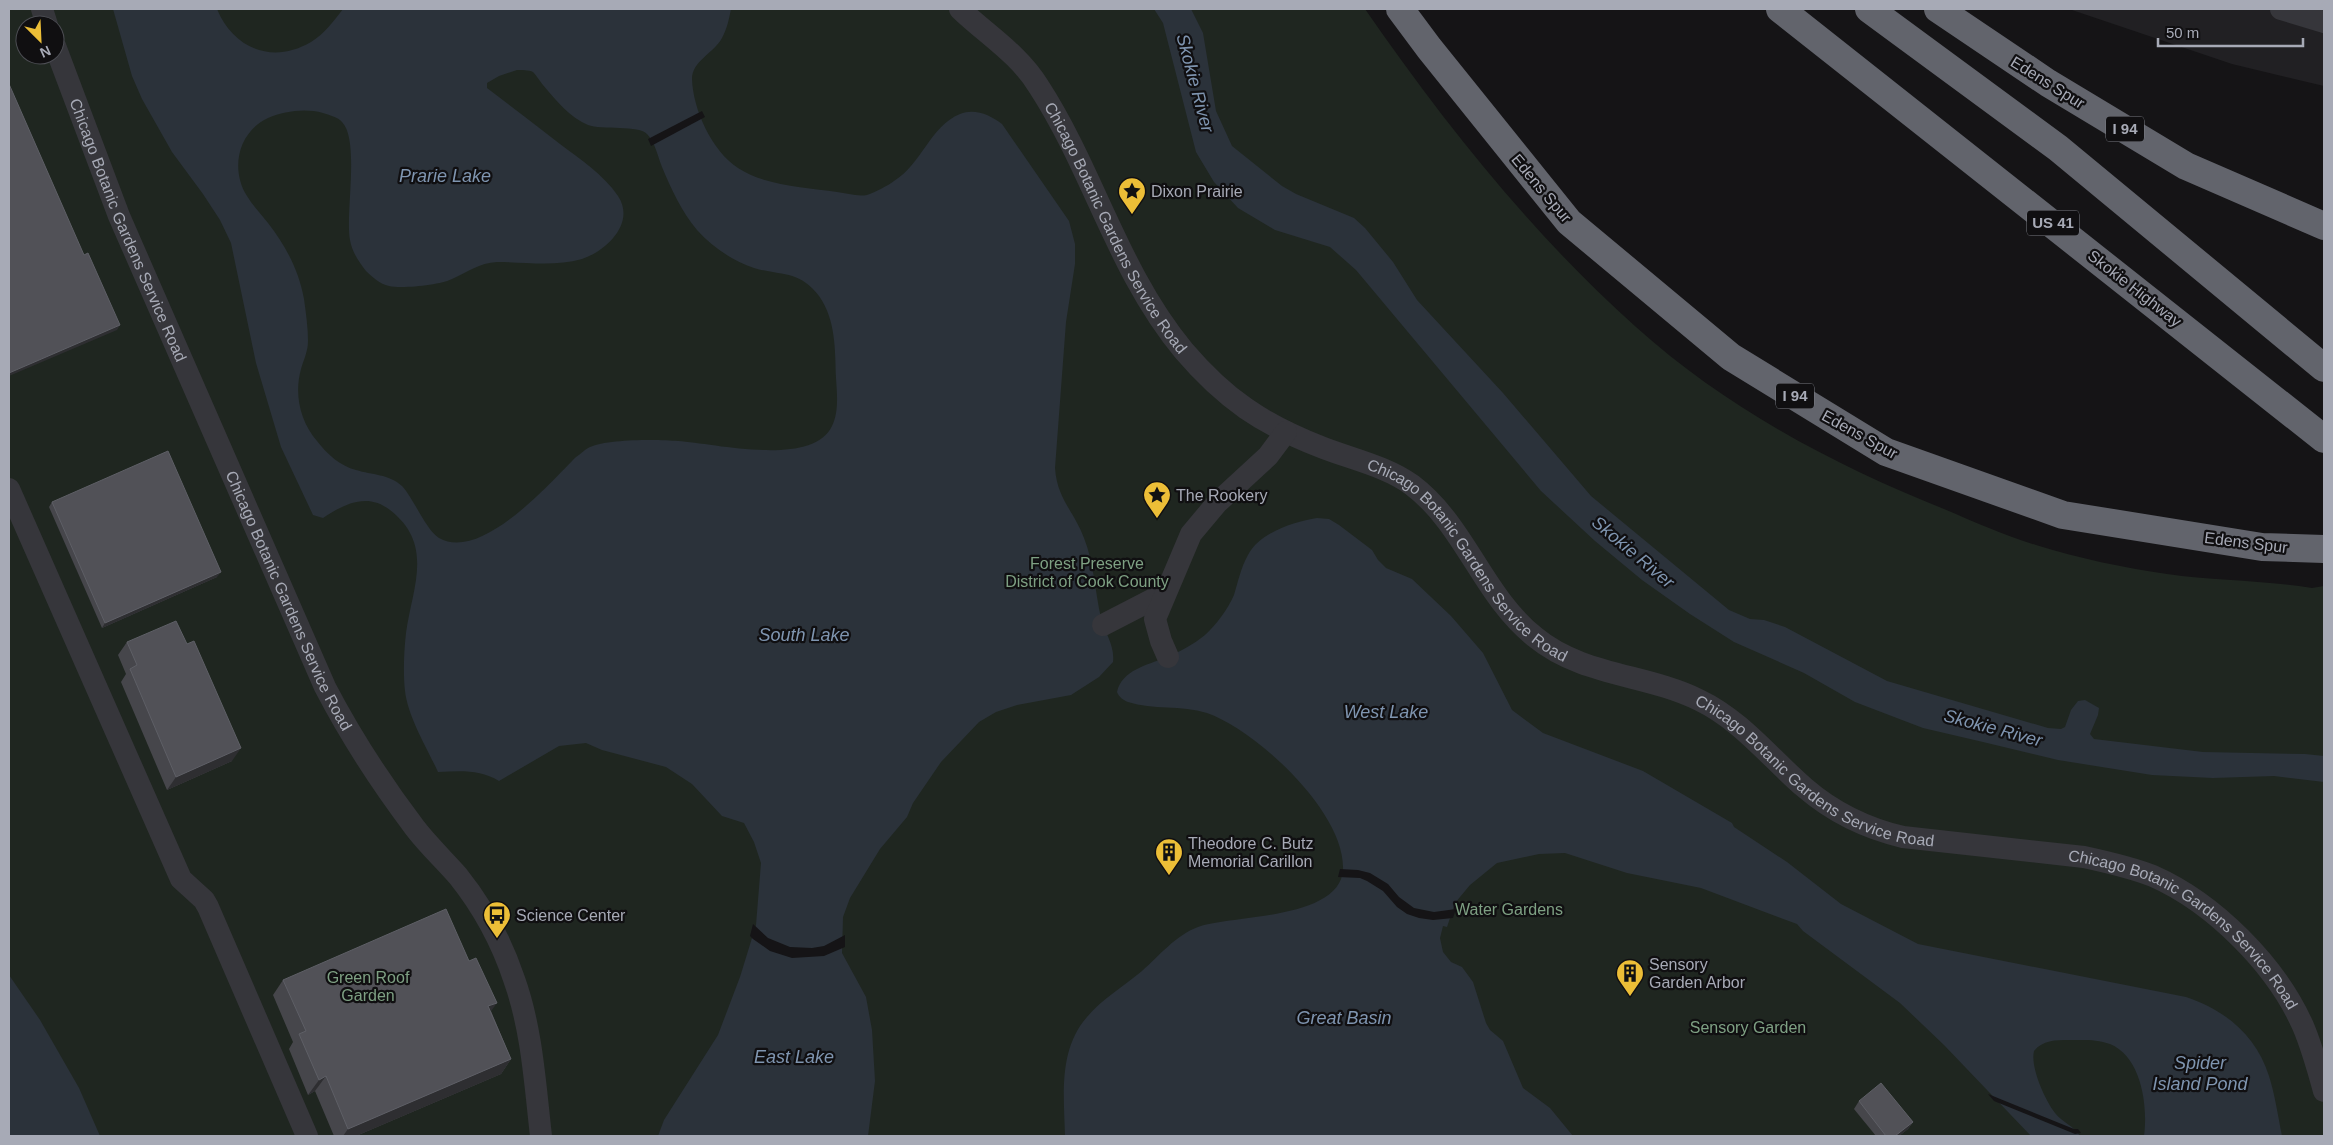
<svg xmlns="http://www.w3.org/2000/svg" width="2333" height="1145" viewBox="0 0 2333 1145" font-family="Arial,sans-serif">
<style>
.built{fill:#212023}
.green{fill:#1f2620;fill-rule:evenodd}
.water{fill:#2b323a;fill-rule:evenodd}
.pier{fill:#151416}
.lines{fill:none;stroke-linecap:round;stroke-linejoin:round}
.minor{stroke:#36363b;stroke-width:22}
.highway{stroke:#62646c;stroke-width:28}
.wall{fill:#46464b}
.shaded-wall{fill:#2e2e31}
.building{fill:#515157;stroke:#5e5f66}
.labels{text-anchor:middle;stroke-width:4.5;stroke-linejoin:round;paint-order:stroke}
.shield{fill:#100f11;stroke:#7a7c84;stroke-width:1}
.shield-label{font-size:15px;font-weight:bold;fill:#a7aab6}
.street-label{font-size:16px;fill:#a7aab6;stroke:#100f11}
.poi-label{font-size:16px;fill:#a7aab6;stroke:#100f11;text-anchor:start}
.park-label{font-size:16px;fill:#7ea083;stroke:#100f11}
.water-label{font-size:18px;font-style:italic;fill:#7f95b0;stroke:#100f11}
</style>
<rect width="100%" height="100%" fill="#151416"/>
<path class="built" d="M2069,9H2324V86L2232,64Z"/>
<path class="green" d="M9,9H1365C1444,123 1532,234 1636,327C1725,407 1833,465 1944,509C1975,522 2005,536 2036,545C2078,558 2124,568 2167,574C2215,581 2264,580 2312,588L2324,586V1136H9ZM25,25H55V55H25Z"/>
<g class="water">
<path d="M113,9H217C233,48 272,65 311,42C324,34 334,21 343,9H731C729,19 727,29 722,38C714,53 692,61 692,79C693,110 712,151 738,168C765,186 806,187 837,192C847,193 857,197 867,195C876,192 887,186 894,181C922,164 930,126 960,114C975,108 990,115 1002,124L1069,221L1075,244V264L1066,322L1055,468C1057,499 1074,511 1084,538C1094,563 1095,592 1101,618C1105,633 1115,646 1113,662L1099,677L1071,695L1017,705L996,712L979,722L941,762L913,803L907,817L880,849L850,898L843,917L842,953L866,997L872,1030L875,1081L868,1136H658L664,1120L718,1035L740,977L756,925L761,863L754,842L744,823L722,816L692,784L666,767L602,750L586,743L559,746L499,781C480,769 460,771 438,772C427,748 408,717 405,691C403,673 404,651 406,633C412,588 435,545 390,510C367,492 344,504 323,518L313,515L281,447L256,363L231,243L220,220L203,194L172,152L142,99L132,76ZM517,70C521,70 529,70 533,72C536,75 540,81 543,85C555,99 570,118 588,125C601,130 640,125 647,134C655,142 658,157 662,167C671,189 682,212 697,230C712,247 733,261 754,268C781,276 799,270 819,296C836,320 835,350 836,378C837,393 839,412 832,426C812,468 713,443 678,441C658,439 607,439 590,447C585,449 581,454 576,457C549,484 481,562 439,538C426,530 414,499 402,486C389,474 372,475 356,470C340,466 327,454 317,441C300,421 294,394 301,369C304,359 308,351 308,341C308,328 306,313 304,299C299,271 286,246 268,223C261,214 253,206 247,196C230,169 238,132 268,118C285,111 305,108 323,113C329,115 338,117 342,122C360,140 345,215 350,240C352,252 359,262 366,271C372,277 380,284 389,286C402,289 440,285 452,279C468,272 479,263 497,262C526,262 554,267 582,259C606,251 636,223 618,196C604,175 580,159 560,144C536,125 512,107 487,88V83L499,76Z"/>
<path d="M1154,9H1191L1203,33L1216,111L1232,146L1282,186L1296,194L1354,218L1365,228L1393,262L1417,300L1503,393L1591,496L1729,610L1750,619L1764,620L1785,627L1887,681L2048,728L2061,729L2065,727L2071,710L2078,701L2085,700L2099,708L2098,715L2090,734L2094,739L2203,752L2305,754L2324,756V782L2274,776L2213,778L2152,775L2058,760L1983,742L1923,728L1855,702L1804,673L1734,642L1690,614L1642,580L1595,541L1541,491L1356,270L1330,247L1275,230L1238,208L1214,182L1196,152L1163,23Z"/>
<path d="M1317,518L1329,519L1339,525L1372,550L1378,560L1386,568L1412,579L1451,616L1483,653L1512,710L1543,733L1643,771L1732,823L1734,827L1787,862L1841,904L1918,944L2186,997C2225,1010 2256,1035 2269,1076C2275,1095 2278,1116 2282,1136H2144C2148,1107 2142,1057 2110,1044C2097,1039 2083,1040 2069,1040C2055,1040 2043,1040 2034,1051C2030,1067 2045,1100 2055,1113C2063,1123 2073,1125 2080,1136H2031L1944,1045L1900,1003L1803,931L1797,924L1701,888L1627,873L1565,853L1539,854L1497,863L1470,885L1455,903L1447,927L1443,926L1440,938L1443,952L1451,962L1462,967L1473,982L1486,1023L1490,1030L1503,1041L1523,1088L1550,1108L1573,1136H1065C1064,1096 1058,1050 1087,1017C1102,999 1124,986 1142,971C1159,956 1176,935 1198,927C1231,915 1341,920 1343,869C1345,812 1256,730 1207,713C1181,705 1153,710 1128,702C1123,700 1119,697 1117,692C1122,670 1147,665 1165,658C1179,652 1193,645 1205,635C1216,625 1228,609 1234,595C1238,582 1241,567 1248,555C1260,532 1294,522 1317,518Z"/>
<path d="M9,975L40,1020L79,1088L100,1136H9Z"/>
</g>
<g class="pier">
<path d="M702,111L705,117L651,146L648,139Z"/>
<path d="M1340,869L1358,870L1370,873L1388,884L1399,897L1414,908L1434,912L1456,909L1453,918L1433,920L1419,918L1407,914L1397,907L1383,891L1367,881L1360,878L1338,877Z"/>
<path d="M753,924L768,938L790,947L812,948L824,946L845,935V947L824,956L792,958L770,951L753,939L750,936Z"/>
<path d="M1988,1094L2074,1129H2078L2081,1133L2075,1134L1994,1101Z"/>
</g>
<g class="lines">
<g class="minor">
<path d="M42,9L47,25"/>
<path id="s1" d="M960,9C987,35 1019,54 1039,87C1094,172 1118,272 1184,351C1225,399 1262,424 1321,447C1351,459 1386,466 1412,485C1465,525 1483,596 1535,637C1582,676 1647,674 1699,700C1741,720 1770,758 1805,788C1834,813 1865,828 1903,837L2084,857C2107,862 2130,867 2153,876C2214,903 2276,965 2303,1026C2312,1047 2318,1069 2324,1091"/>
<path d="M2281,9L2324,22"/>
<path id="s2" d="M55,46L119,216L325,687C351,737 381,783 415,828C428,845 444,860 458,876C482,906 502,943 514,979C532,1029 535,1084 541,1136"/>
<path d="M9,489L181,879L204,900L208,907L307,1136"/>
<path d="M1103,625L1165,593"/>
<path d="M1168,657L1161,641L1155,619L1191,534L1217,503L1268,456L1286,432"/>
</g>
<g class="highway">
<path d="M1400,9L1429,48L1569,222L1731,357L1886,452L2063,515L2262,547L2324,549"/>
<path d="M1780,9L2324,439"/>
<path d="M1869,9L2058,148L2324,368"/>
<path d="M1938,9L2048,83L2186,166L2324,226"/>
</g>
</g>
<g class="wall">
<path d="M52,502L217,577L102,628L49,507Z"/>
<path d="M127,642L232,761L167,790L121,682L126,674L118,655Z"/>
<path d="M283,980L491,1011L511,1059L501,1074L356,1136H334L315,1091L308,1095L289,1049L293,1042L273,995Z"/>
<path d="M1859,1101L1913,1122L1908,1129L1899,1136H1876L1854,1109Z"/>
</g>
<g class="shaded-wall">
<path d="M120,325L117,330L9,376V373Z"/>
<path d="M221,572L217,577L102,628L105,623Z"/>
<path d="M241,748L232,761L167,790L176,777Z"/>
<path d="M497,1003L486,1018L488,1006Z"/>
<path d="M511,1059L501,1074L356,1136H343L348,1129Z"/>
<path d="M326,1076L315,1091L308,1095L319,1080Z"/>
<path d="M1913,1122L1908,1129L1899,1136H1895Z"/>
</g>
<g class="building">
<path d="M9,84L84,255L88,253L120,325L9,373Z"/>
<path d="M168,451L221,572L105,623L52,502Z"/>
<path d="M176,621L187,644L194,641L241,748L176,777L130,669L137,665L127,642Z"/>
<path d="M446,909L469,961L476,958L497,1003L488,1006L511,1059L348,1129L326,1076L319,1080L299,1034L306,1031L283,980Z"/>
<path d="M1881,1083L1913,1122L1895,1136H1886L1859,1101Z"/>
</g>
<defs>
<g id="sight-pin" transform="scale(1.4375)"><path d="M0 17L-7.5 6A9.5 9.5 0 1 1 7.5 6Z" fill="#ecbe37" stroke="#100f11"/><path d="M0-6L1.8-2.2L6-1.7L2.9 1.2L3.7 5.4L0 3.3L-3.7 5.4L-2.9 1.2L-6-1.7L-1.8-2.2Z" fill="#111"/></g>
<g id="building-pin" transform="scale(1.4375)"><path d="M0 17L-7.5 6A9.5 9.5 0 1 1 7.5 6Z" fill="#ecbe37" stroke="#100f11"/><path d="M-4-6H4V6H1V3H-1V6H-4ZM-2.5-4.3h1.7v1.8h-1.7ZM.8-4.3h1.7v1.8H.8ZM-2.5-1h1.7V.8h-1.7ZM.8-1h1.7V.8H.8Z" fill="#111"/></g>
<g id="bus-pin" transform="scale(1.4375)"><path d="M0 17L-7.5 6A9.5 9.5 0 1 1 7.5 6Z" fill="#ecbe37" stroke="#100f11"/><path d="M-5-6H5V4H4V6H2V4H-2V6H-4V4H-5ZM-3.5-4V0h7V-4ZM-3.5 1.2v1.5H-2V1.2ZM2 1.2v1.5H3.5V1.2Z" fill="#111"/></g>
</defs>
<g fill-rule="evenodd">
<use href="#sight-pin" x="1132" y="191"/>
<use href="#sight-pin" x="1157" y="495"/>
<use href="#building-pin" x="1169" y="852"/>
<use href="#bus-pin" x="497" y="915"/>
<use href="#building-pin" x="1630" y="973"/>
</g>
<g class="labels">
<g class="shield">
<rect x="2106" y="116.5" width="38" height="25" rx="4"/>
<rect x="2027" y="210.5" width="52" height="25" rx="4"/>
<rect x="1776" y="383.5" width="38" height="25" rx="4"/>
</g>
<g class="shield-label">
<text x="2125" y="134">I 94</text>
<text x="2053" y="228">US 41</text>
<text x="1795" y="401">I 94</text>
</g>
<g class="street-label">
<text transform="translate(2048 82) rotate(32)" y="6">Edens Spur</text>
<text transform="translate(1542 188) rotate(50)" y="6">Edens Spur</text>
<text dy="6" stroke="none"><textPath href="#s1" startOffset="272">Chicago Botanic Gardens Service Road</textPath></text>
<text dy="6" stroke="none"><textPath href="#s2" startOffset="198">Chicago Botanic Gardens Service Road</textPath></text>
<text transform="translate(2135 288) rotate(38)" y="6">Skokie Highway</text>
<text transform="translate(1860 434) rotate(29)" y="6">Edens Spur</text>
<text transform="translate(2246 542) rotate(7)" y="6">Edens Spur</text>
<text dy="6" stroke="none"><textPath href="#s1" startOffset="774">Chicago Botanic Gardens Service Road</textPath></text>
<text dy="6" stroke="none"><textPath href="#s2" startOffset="602">Chicago Botanic Gardens Service Road</textPath></text>
<text dy="6" stroke="none"><textPath href="#s1" startOffset="1194">Chicago Botanic Gardens Service Road</textPath></text>
<text dy="6" stroke="none"><textPath href="#s1" startOffset="1612">Chicago Botanic Gardens Service Road</textPath></text>
</g>
<g class="poi-label">
<text x="1151" y="197">Dixon Prairie</text>
<text x="1176" y="501">The Rookery</text>
<text x="1188" y="849">Theodore C. Butz<tspan x="1188" dy="18">Memorial Carillon</tspan></text>
<text x="516" y="921">Science Center</text>
<text x="1649" y="970">Sensory<tspan x="1649" dy="18">Garden Arbor</tspan></text>
</g>
<g class="park-label">
<text x="1087" y="569">Forest Preserve<tspan x="1087" dy="18">District of Cook County</tspan></text>
<text x="1509" y="915">Water Gardens</text>
<text x="368" y="983">Green Roof<tspan x="368" dy="18">Garden</tspan></text>
<text x="1748" y="1033">Sensory Garden</text>
</g>
<g class="water-label">
<text transform="translate(1195 83) rotate(75)" y="6">Skokie River</text>
<text x="445" y="182">Prarie Lake</text>
<text transform="translate(1633 552) rotate(40)" y="6">Skokie River</text>
<text x="804" y="641">South Lake</text>
<text x="1386" y="718">West Lake</text>
<text transform="translate(1993 728) rotate(15)" y="6">Skokie River</text>
<text x="1344" y="1024">Great Basin</text>
<text x="794" y="1063">East Lake</text>
<text x="2200" y="1069">Spider<tspan x="2200" dy="21">Island Pond</tspan></text>
</g>
</g>
<rect width="2333" height="1145" fill="none" stroke="#a7aab6" stroke-width="20"/>
<g transform="translate(40 40) rotate(156)"><circle r="24" fill="#100f11" stroke="#4c4d53"/>
<path d="M0-4L9 19L0 12L-9 19Z" fill="#ecbe37"/>
<text y="-8" font-size="14" font-weight="bold" text-anchor="middle" fill="#a7aab6">N</text>
</g>
<path d="M2158 38v8h145v-8" fill="none" stroke="#a7aab6" stroke-width="2.5"/>
<text x="2166" y="38" font-size="15" fill="#a7aab6" stroke="#100f11" stroke-width="4" paint-order="stroke">50 m</text>
</svg>
